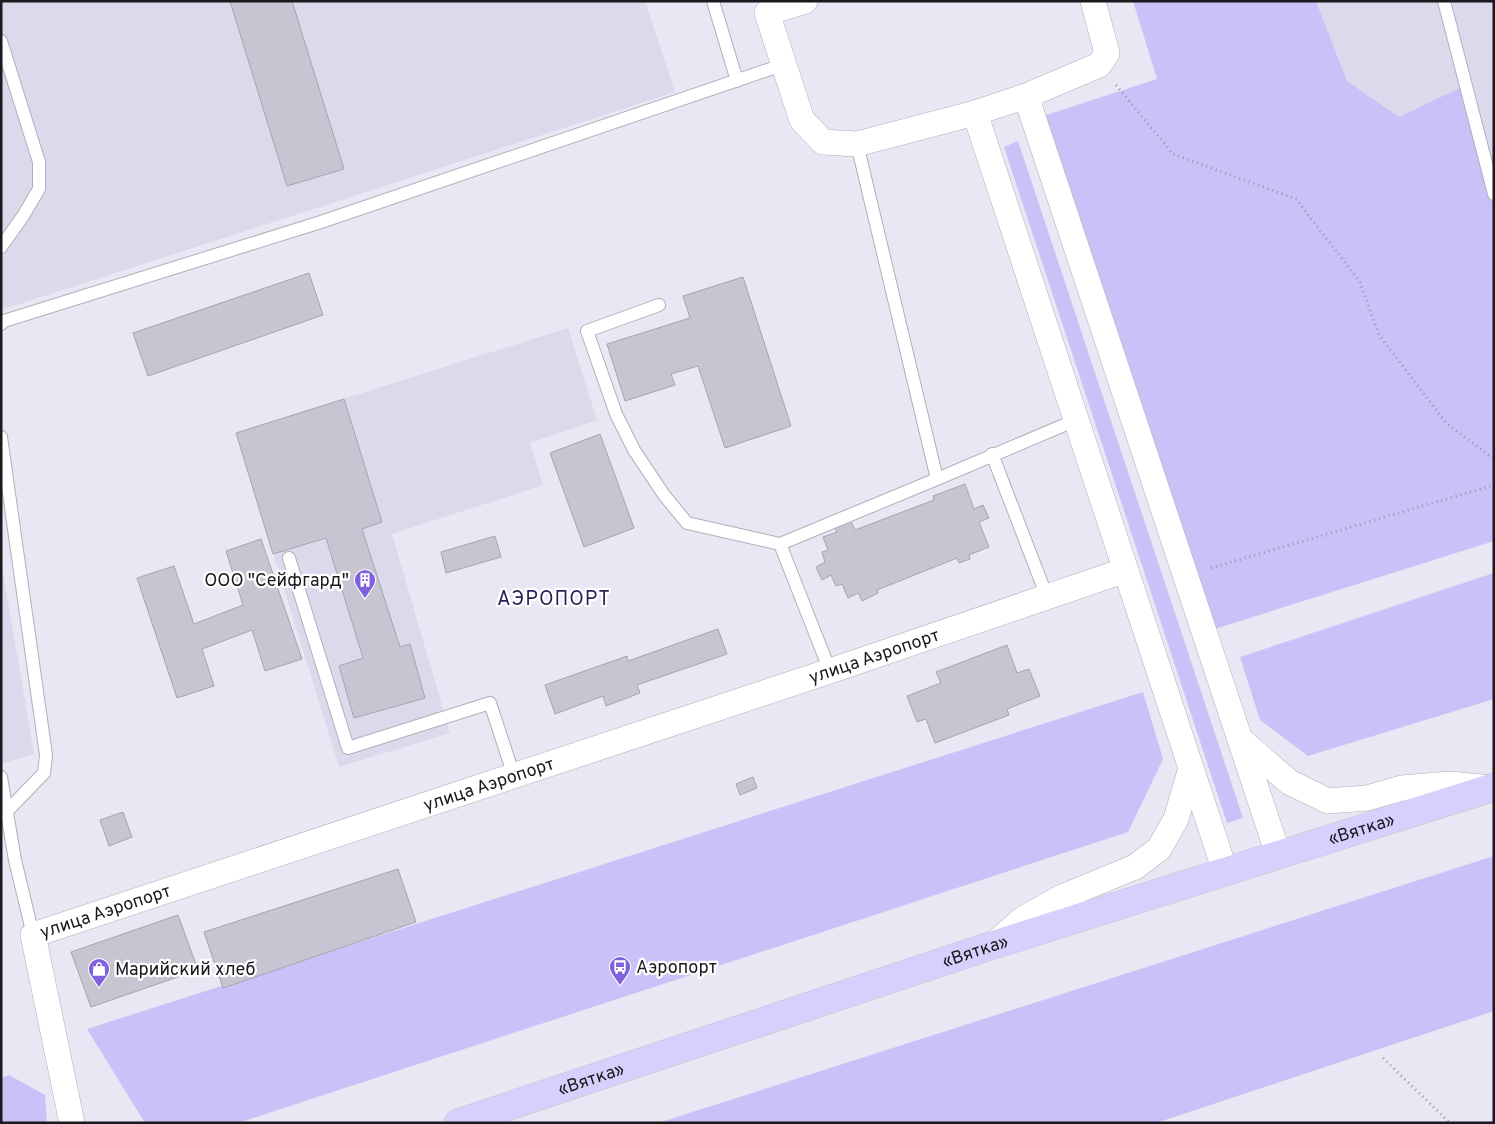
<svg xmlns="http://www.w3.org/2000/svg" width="1495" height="1124" viewBox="0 0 1495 1124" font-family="Overpass,sans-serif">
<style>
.built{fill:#dbd9ec}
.green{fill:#c9c1f7}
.building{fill:#c6c5d1;stroke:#a5a4af}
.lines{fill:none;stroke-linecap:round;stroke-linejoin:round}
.lane-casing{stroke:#b0afba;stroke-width:14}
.street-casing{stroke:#b0afba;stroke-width:26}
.primary-casing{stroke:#c8c8c9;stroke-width:29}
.path{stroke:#9a99a2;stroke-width:3;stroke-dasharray:1 4;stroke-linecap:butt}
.lane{stroke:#fff;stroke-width:12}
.street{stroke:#fff;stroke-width:25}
.primary{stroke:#d7d0fd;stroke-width:28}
.labels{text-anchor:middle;stroke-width:4.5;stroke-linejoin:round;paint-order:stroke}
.poi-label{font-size:18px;fill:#1a191d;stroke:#fff;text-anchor:start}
.street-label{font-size:18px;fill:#1a191d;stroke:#fff}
.quarter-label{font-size:20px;letter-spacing:1px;fill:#2d1d57;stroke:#fff}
</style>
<rect width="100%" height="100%" fill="#e8e7f3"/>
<g class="built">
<path d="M1,1H645L675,92L1,310Z"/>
<path d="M1316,1H1494V195L1466,86L1399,117L1347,81Z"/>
<path d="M568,328L597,420L530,443L543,485L392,534L450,733L339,767L236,433Z"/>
<path d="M1,560L34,754L1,764Z"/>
</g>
<g class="green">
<path d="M1133,1H1316L1347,81L1399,117L1466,85L1494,195V541L1205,632L1034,119L1157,79Z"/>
<path d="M1018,141L1243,818L1227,823L1004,147Z"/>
<path d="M1494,573V699L1308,756L1260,720L1240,657Z"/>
<path d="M1143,692L1163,759L1128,832L238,1123H145L87,1029Z"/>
<path d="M1494,856V1011L1156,1123H658Z"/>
<path d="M9,1075L45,1095L47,1123H1V1078Z"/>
</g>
<g class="building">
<path d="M230,1H292L344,169L287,186Z"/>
<path d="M309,273L323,315L148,376L133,333Z"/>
<path d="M743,277L791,426L725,448L698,366L671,374L675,385L625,401L607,344L690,318L683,296Z"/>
<path d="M344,399L382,522L362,529L400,647L410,644L425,698L354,718L339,666L363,658L326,538L273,554L236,433Z"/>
<path d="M600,434L634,528L584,547L550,453Z"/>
<path d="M965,484L974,509L983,505L989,518L979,522L989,547L969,555L970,559L959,563L957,558L877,590L878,593L862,601L858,593L848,598L842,584L836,586L831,575L822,580L816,567L825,562L822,552L828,550L823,537L837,532L834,526L850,519L855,530L934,500L933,496Z"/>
<path d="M495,536L501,557L446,573L441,552Z"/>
<path d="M261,539L302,659L265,671L252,630L202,649L214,686L177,698L137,578L174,566L194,624L243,605L226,551Z"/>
<path d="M718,629L727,654L637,685L640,693L606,706L603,696L555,714L545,685L627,656L628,661Z"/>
<path d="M1007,645L1017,673L1029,669L1040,696L1007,709L1009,715L935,743L926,719L917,722L907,696L941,683L936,672Z"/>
<path d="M753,777L757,788L740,795L736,784Z"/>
<path d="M123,812L132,837L109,846L100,820Z"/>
<path d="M398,869L416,922L223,988L204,932Z"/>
<path d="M178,915L198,970L91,1007L71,952Z"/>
</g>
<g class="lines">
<g class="lane-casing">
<g id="lane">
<path d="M713,1L737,81"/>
<path d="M1444,1L1494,194"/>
<path d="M1,41L39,162V189L23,216L1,247"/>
<path d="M857,144L937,479L1076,420"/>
<path d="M659,305L587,331L616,414L634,450L664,495L687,523L780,544"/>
<path d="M1,324L4,321L321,222L785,64"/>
<path d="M1,437L46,755L44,773L7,811"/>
<path d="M992,454L1047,597"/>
<path d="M289,558L348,748L490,703L514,776"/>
<path d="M830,671L780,544L937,479"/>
<path d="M1,777L15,860L33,935"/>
</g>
</g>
<g class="street-casing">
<g id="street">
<path d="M805,1L767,13L802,120L823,142L857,144L975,113L1225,871"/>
<path d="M1093,1L1107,53L1099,65L1026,96L1278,854"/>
<path d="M975,113L1026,96"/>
<path d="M1242,741L1289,782L1328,801L1367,798L1402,788L1450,784L1490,788"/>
<path d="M993,945L1023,919L1062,897L1135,867L1159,849L1176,819L1191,768"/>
<path id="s1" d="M72,1123L33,935L830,671L1126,570"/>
</g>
</g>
<g class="primary-casing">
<g id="primary">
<path id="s2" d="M458,1123L993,945L1494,787"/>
</g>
</g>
<g class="path">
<path d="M1116,85L1173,154L1296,199L1360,282L1379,335L1447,424L1494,459"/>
<path d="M1211,568L1494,485"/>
<path d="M1383,1058L1450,1123"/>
</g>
<use href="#lane" class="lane"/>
<use href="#street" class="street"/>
<use href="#primary" class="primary"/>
</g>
<defs>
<g id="building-pin" transform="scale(1.125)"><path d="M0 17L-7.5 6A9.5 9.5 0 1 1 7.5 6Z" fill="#8162dd" stroke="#fff"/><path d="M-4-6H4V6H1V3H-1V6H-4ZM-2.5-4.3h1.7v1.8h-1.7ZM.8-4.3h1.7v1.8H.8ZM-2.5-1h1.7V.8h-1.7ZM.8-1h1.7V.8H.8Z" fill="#fff"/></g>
<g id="bus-pin" transform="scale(1.125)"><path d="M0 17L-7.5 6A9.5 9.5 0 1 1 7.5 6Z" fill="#8162dd" stroke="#fff"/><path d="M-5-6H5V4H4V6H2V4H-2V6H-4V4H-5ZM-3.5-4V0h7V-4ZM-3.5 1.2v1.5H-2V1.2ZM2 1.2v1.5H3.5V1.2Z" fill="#fff"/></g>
<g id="shop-pin" transform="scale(1.125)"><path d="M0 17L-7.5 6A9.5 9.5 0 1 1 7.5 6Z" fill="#8162dd" stroke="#fff"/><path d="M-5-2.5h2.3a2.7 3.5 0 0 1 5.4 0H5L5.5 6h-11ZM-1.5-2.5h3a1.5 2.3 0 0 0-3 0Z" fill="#fff"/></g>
</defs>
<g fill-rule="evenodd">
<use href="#building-pin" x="365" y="580"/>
<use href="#bus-pin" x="620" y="967"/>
<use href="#shop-pin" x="99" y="969"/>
</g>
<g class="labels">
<g class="poi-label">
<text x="349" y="586" text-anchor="end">ООО "Сейфгард"</text>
<text x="636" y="973">Аэропорт</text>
<text x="115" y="975">Марийский хлеб</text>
</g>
<g class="street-label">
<text dy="6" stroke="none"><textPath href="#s1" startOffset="1078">улица Аэропорт</textPath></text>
<text dy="6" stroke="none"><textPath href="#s1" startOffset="672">улица Аэропорт</textPath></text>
<text dy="6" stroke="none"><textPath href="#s2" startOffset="950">«Вятка»</textPath></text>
<text dy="6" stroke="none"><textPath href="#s1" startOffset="268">улица Аэропорт</textPath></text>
<text dy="6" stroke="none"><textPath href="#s2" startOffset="545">«Вятка»</textPath></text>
<text dy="6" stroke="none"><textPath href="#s2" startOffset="140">«Вятка»</textPath></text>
</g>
<g class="quarter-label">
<text x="554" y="605">АЭРОПОРТ</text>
</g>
</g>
<rect width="1495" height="1124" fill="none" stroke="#1a191d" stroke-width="5"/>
</svg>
